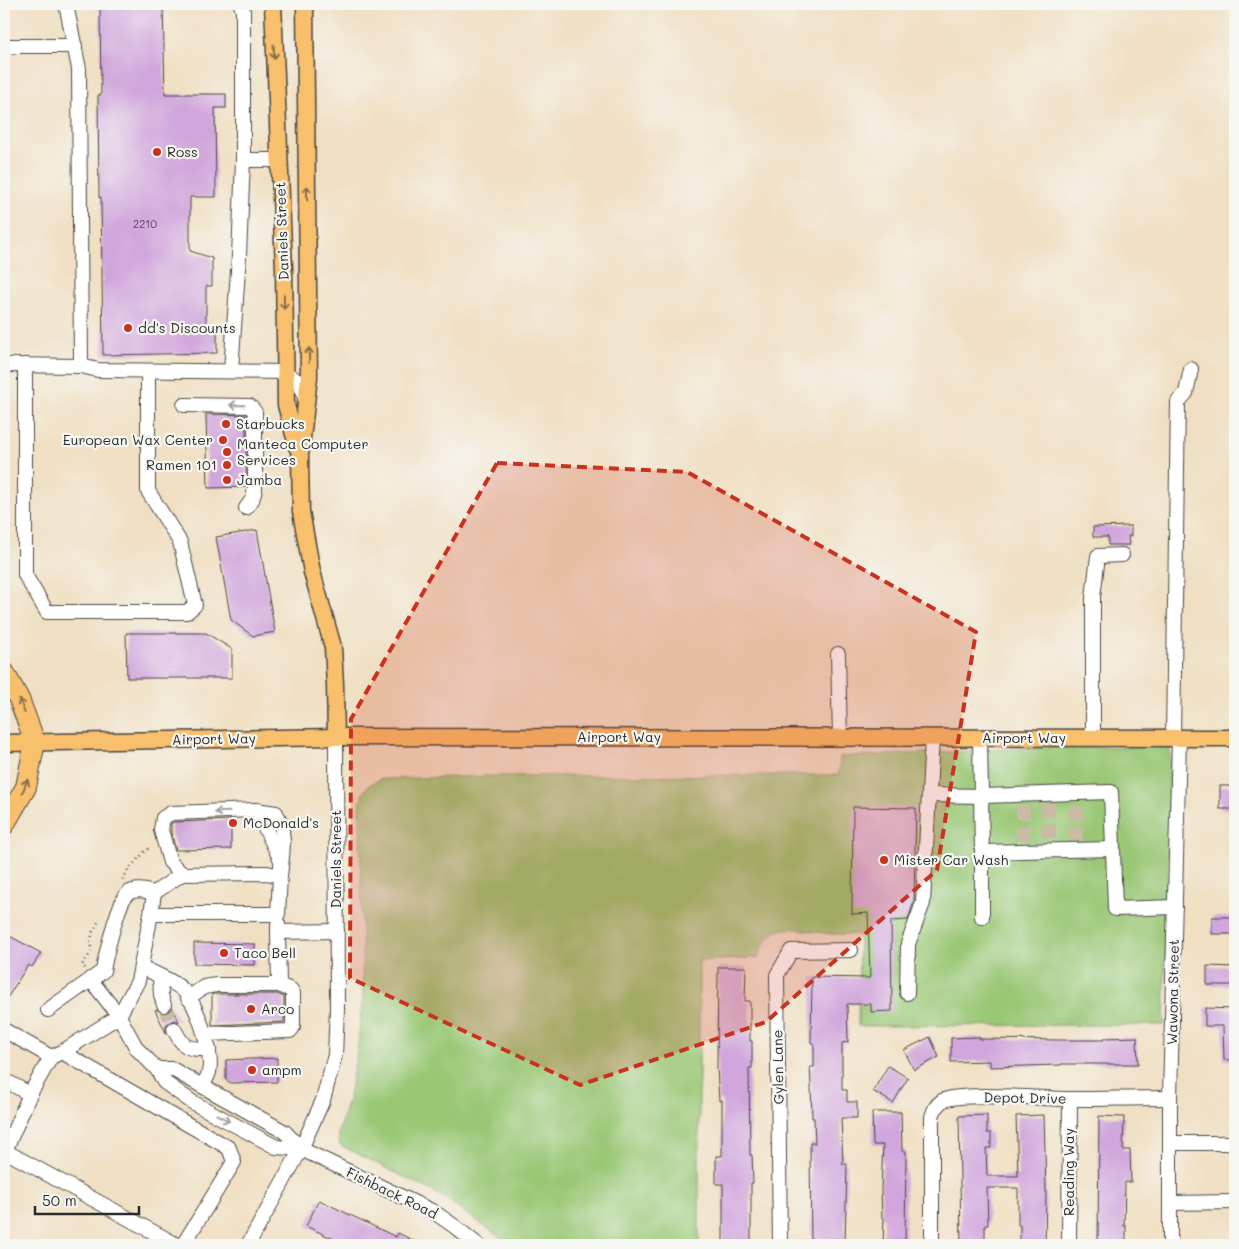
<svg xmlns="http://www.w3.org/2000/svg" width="1239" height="1249" viewBox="0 0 1239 1249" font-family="Mali,sans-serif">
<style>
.green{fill:#99c775;stroke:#627950}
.building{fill:#d1a6dc}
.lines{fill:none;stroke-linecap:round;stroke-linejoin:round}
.minor-tunnel{stroke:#c9bba4;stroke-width:14;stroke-dasharray:14 7;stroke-linecap:butt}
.minor-casing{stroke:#494642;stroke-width:16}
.major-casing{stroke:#494642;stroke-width:19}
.highway-casing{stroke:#494642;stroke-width:22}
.path{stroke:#494642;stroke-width:2.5;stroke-dasharray:1 4;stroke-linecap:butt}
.minor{stroke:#fff;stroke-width:14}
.major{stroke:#f8bf6c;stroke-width:16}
.highway{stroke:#f8bf6c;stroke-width:20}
.oneway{stroke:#876e48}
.oneway2{stroke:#a0a0a0}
.marked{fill:#c8321e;fill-opacity:0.2;stroke:#c8321e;stroke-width:4;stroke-dasharray:10 6;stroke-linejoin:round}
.poi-dot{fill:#c8321e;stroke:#f6f6f2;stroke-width:2}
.labels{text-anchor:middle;stroke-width:4.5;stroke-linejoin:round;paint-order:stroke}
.number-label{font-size:11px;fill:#544a57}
.poi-label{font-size:14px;fill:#2b2b2b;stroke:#f6f6f2;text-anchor:start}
.street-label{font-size:14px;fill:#2b2b2b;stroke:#f6f6f2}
</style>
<rect width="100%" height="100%" fill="#f6f6f2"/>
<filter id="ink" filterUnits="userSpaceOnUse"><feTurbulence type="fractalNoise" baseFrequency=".02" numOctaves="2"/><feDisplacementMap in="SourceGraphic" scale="10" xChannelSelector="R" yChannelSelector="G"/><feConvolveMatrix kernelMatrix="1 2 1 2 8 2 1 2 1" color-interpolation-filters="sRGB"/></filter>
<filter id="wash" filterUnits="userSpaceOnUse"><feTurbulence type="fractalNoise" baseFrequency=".0096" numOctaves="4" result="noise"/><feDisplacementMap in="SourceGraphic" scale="20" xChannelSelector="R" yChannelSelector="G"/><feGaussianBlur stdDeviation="1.12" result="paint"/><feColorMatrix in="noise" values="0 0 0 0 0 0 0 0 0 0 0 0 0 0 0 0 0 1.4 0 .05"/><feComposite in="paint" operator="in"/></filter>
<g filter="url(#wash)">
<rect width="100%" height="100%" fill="#f0dfc2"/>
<path class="green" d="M1057,747H1156L1170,749L1164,1025L858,1026L859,934C850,934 841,935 832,934C797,931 773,915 758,958L699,961V1245H511L442,1196L340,1145L338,1133L349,1097L358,1045L363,996L360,807C363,790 365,785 382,779L494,776L839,775L840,757Z"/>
<g id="blocks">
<g class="building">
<path d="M100,4H163L165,94H226V108H215L216,197H190V251L212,258V286H206V326L217,329V353L103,355L101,197L99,198L98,95H101Z"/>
<path d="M206,414L246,415V487L208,488Z"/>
<path d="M1131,526V536H1128L1129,545H1108V537H1093V527Z"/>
<path d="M257,530L275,632L253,636L231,620L216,537Z"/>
<path d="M126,633H206L232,649V678H127Z"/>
<rect x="1220" y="786" width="15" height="23"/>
<path d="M853,807L916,808L914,901L908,920L891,921L892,1011L871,1012V1004H847L848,1042L842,1043V1090H847V1102H857V1118H841L843,1164H847L845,1245H811L810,1143H815L814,1118H812L811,1084L810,1067H814V1043H811L812,977L870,978L868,913L852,914Z"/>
<path d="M231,820V849L176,850L171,833V823L174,822Z"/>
<rect x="1212" y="917" width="23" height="17"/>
<path d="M4,933L41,953L32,967L28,965L4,1003Z"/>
<path d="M194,943L255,944V965L194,964Z"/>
<path d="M1207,966L1235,967V985H1207Z"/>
<path d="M718,967H746L745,1001H750V1041H752V1068H749L750,1155H752L753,1183H751V1245H723V1184H716V1156H722V1100L719,1101L717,1068Z"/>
<path d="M212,994H277L284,997V1022L212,1025Z"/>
<path d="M172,1007L179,1022L174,1020L170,1022L166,1025V1033L155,1010L156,1009L162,1013H166Z"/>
<path d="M1205,1008L1235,1009V1060H1224L1223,1026H1205Z"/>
<path d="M930,1037L939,1057L914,1070L904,1050Z"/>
<path d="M979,1037L980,1039L1060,1040H1104V1038L1137,1037L1138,1064H1061V1065L990,1067V1061L951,1062V1038Z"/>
<path d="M277,1058V1082L231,1083L226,1080V1060Z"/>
<path d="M888,1066L908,1078L893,1103L873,1091Z"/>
<path d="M872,1112H901L902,1151H906L905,1245H883L884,1218H882L881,1189L883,1145H873Z"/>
<path d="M987,1115V1133H991V1148H986L987,1176H1018L1016,1116L1044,1115L1046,1192L1045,1245H1020V1225H1018V1188H987L988,1225H985V1245H961L959,1116Z"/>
<path d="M1099,1116L1124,1117L1123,1150H1130L1131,1182H1125L1124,1226H1126V1245H1098Z"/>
<path d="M319,1200L396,1237L398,1233L422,1245H346L306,1226Z"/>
</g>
</g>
</g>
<g filter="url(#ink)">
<use href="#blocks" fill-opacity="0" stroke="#494642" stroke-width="1"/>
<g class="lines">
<g class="minor-tunnel">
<path d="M1048,803L1049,841"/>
<path d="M1023,805V842"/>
<path d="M1076,841V803"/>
<path d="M164,1005L174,1029"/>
</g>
<g class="minor-casing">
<g id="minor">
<path d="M66,4L79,69L81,366"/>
<path d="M4,46H75"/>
<path d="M243,160H280"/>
<path d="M4,365L81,366L98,370L285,372L300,383L306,401"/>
<path d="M25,365V575L47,612H187L195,605L180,542L148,491V371"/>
<path d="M231,371L239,256L243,160V11L241,4"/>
<path d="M184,405L250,406L255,412V490L252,500L246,508"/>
<path d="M838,654L840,738"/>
<path d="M980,738L982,852L1113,849L1115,909L1175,907"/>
<path d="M1093,738V597L1098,556L1122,555"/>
<path d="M1173,738L1178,402L1186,393L1191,369"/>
<path d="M929,795L981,796L1111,792L1113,849"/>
<path d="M256,810L281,860"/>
<path d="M982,852V917"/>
<path d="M182,874L170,862L161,830L163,818L171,813L256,810L276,813C287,832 282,855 280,876"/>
<path d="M278,924V932L337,931"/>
<path d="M142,967C156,975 175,981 185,992C197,1006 214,1054 209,1072C208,1077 205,1081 202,1086"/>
<path d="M160,977L161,995L164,1005"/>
<path d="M90,979L119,1016L137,1049L157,1069L164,1082L192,1102L276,1147L301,1149L434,1212L454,1226L478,1245"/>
<path d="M907,993L908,944L923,903L932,738"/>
<path d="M188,998L204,987L216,985H279"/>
<path d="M48,1010L103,971C105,958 119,898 128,893C137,888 145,891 154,893L151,914H278L280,876L267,873L182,874L154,893"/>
<path d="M174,1029C184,1049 187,1049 209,1049"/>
<path d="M4,1030L51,1057"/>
<path d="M205,1034L290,1031L293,1027V993L291,990L279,985L278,932"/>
<path d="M62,1052L229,1148L234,1162L183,1245"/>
<path d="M157,1069H172L202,1086L285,1132L301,1149"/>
<path d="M4,1080L30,1094L51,1057L62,1052L119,1016L138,981L151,914"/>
<path d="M30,1094L5,1151L177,1245"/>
<path d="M1170,1143H1227L1235,1145"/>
<path d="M1170,1203L1235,1202"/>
<path d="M248,1245L301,1149L323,1100L335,1055L337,1009L336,737"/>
<path d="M780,1245L777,975L791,951L851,950"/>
<path d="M932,1245V1117C934,1110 936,1105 942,1101C958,1091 1048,1099 1071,1099C1104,1099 1137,1098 1170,1098"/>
<path d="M1069,1245L1070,1099"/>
<path d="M1170,1245V1098L1179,738"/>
</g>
</g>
<g class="major-casing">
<g id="major">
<path d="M273,4L284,269L286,405L298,449"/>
<path d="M305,4L309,377L300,456L301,512L312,572L333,647L335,685L336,737"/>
<path d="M4,743L336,737L1235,738"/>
</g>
</g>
<g class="highway-casing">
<path id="highway" d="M4,672L19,699L35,742L26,787L4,825"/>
</g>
<g class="path">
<path d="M123,880L128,870L147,849H152"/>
<path d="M85,968L82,965L90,954L92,933L100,919"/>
</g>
<use href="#minor" class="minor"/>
<use href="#major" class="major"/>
<use href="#highway" class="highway"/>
</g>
<defs><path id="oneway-shaft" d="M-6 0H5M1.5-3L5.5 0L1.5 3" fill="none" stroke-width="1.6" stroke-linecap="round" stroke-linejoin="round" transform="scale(1.25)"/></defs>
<g class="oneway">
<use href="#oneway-shaft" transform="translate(274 52) rotate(87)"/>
<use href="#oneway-shaft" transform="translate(307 193) rotate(-91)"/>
<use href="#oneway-shaft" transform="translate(284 302) rotate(89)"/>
<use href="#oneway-shaft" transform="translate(309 355) rotate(-91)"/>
<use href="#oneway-shaft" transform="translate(22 706) rotate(-111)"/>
<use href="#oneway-shaft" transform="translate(25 786) rotate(-69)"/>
</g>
<g class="oneway2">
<use href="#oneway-shaft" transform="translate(237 405) rotate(-179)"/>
<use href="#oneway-shaft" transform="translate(222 812) rotate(178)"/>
<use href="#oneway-shaft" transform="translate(223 1118) rotate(28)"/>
</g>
</g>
<path class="marked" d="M497,463L687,472L976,632L937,870L766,1022L580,1085L350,978L351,719Z"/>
<g class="poi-dot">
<circle cx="157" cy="152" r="5"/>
<circle cx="128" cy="328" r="5"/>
<circle cx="226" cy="424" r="5"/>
<circle cx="223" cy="440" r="5"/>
<circle cx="227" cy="452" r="5"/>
<circle cx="227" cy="465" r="5"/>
<circle cx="227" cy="480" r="5"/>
<circle cx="233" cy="823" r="5"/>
<circle cx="884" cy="860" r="5"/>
<circle cx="224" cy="953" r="5"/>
<circle cx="251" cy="1009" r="5"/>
<circle cx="252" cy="1070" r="5"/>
</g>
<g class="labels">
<g class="number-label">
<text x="145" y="228">2210</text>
</g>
<g class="poi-label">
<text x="167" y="157">Ross</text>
<text x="138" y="333">dd's Discounts</text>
<text x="236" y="429">Starbucks</text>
<text x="213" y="445" text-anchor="end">European Wax Center</text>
<text x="237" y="449">Manteca Computer<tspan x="237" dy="16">Services</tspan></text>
<text x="217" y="470" text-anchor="end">Ramen 101</text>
<text x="237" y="485">Jamba</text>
<text x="243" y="828">McDonald's</text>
<text x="894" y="865">Mister Car Wash</text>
<text x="234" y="958">Taco Bell</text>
<text x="261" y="1014">Arco</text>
<text x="262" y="1075">ampm</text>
</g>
<g class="street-label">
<text transform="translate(282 231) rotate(-92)" y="5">Daniels Street</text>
<text x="619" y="742">Airport Way</text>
<text x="1024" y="743">Airport Way</text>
<text transform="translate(214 739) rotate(-1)" y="5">Airport Way</text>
<text transform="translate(336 859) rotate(-90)" y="5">Daniels Street</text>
<text transform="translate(1173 992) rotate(-89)" y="5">Wawona Street</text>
<text transform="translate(778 1067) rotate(-91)" y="5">Gylen Lane</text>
<text transform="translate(1025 1098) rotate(1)" y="5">Depot Drive</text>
<text transform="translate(1069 1172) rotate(-90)" y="5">Reading Way</text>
<text transform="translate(392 1193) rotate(26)" y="5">Fishback Road</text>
</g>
</g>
<rect width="1239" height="1249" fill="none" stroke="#f6f6f2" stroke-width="20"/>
<path d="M35 1206v8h104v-8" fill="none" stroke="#2b2b2b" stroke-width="2.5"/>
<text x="42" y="1206" font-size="15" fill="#2b2b2b" stroke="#f6f6f2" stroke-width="4" paint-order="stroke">50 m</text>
</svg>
